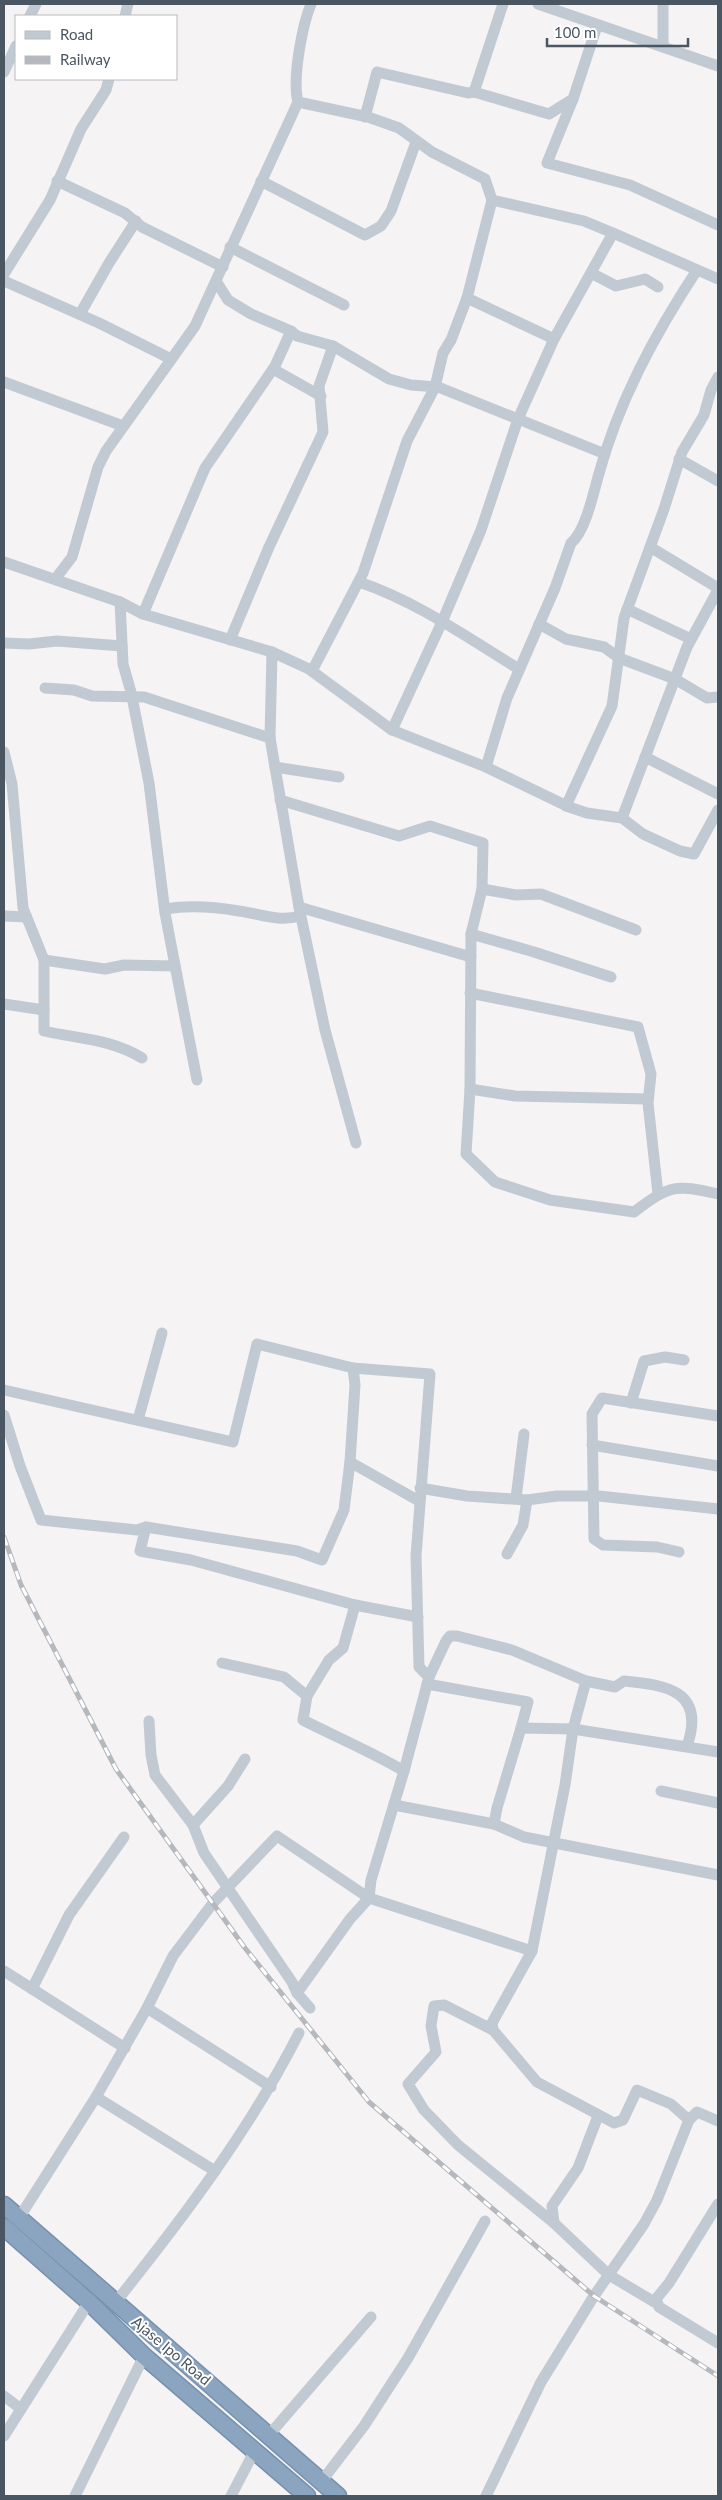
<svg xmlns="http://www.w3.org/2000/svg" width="722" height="2500" viewBox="0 0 722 2500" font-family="Lato,sans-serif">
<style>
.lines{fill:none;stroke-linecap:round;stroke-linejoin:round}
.highway-casing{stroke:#7690ad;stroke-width:19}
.minor{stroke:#c1cad2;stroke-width:11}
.highway{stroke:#8ba5c1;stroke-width:16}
.rail-casing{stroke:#b5b8bd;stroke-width:5}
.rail{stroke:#fff;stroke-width:3;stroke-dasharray:9;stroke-linecap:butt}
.labels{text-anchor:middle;stroke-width:4;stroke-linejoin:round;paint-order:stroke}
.street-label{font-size:15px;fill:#4a5661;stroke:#fff}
</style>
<rect width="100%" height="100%" fill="#f5f3f3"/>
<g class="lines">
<g class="highway-casing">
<g id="highway">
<path d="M4,2205L338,2496"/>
<path d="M4,2227L89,2302L144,2356L307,2496"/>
</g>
</g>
<g class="minor">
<path d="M311,4C302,26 292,79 298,102L368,117L399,128L432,152L485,179L492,200L467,298L451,340L443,353L435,387L407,441L363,573L312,671"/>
<path d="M538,4L718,66"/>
<path d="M663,4V45"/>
<path d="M30,16L36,4"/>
<path d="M125,16L128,4"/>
<path d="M4,72L16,46"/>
<path d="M474,92L549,114L573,99L597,26"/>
<path d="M573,99L547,163L630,185L718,225"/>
<path d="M365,117L377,72L468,93L474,92L503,4"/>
<path d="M57,181L125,213L142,227L223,267"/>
<path d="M261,181L365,235L381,226L391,211L416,142"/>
<path d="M613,233L718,279"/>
<path d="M230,247L344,305"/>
<path d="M591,273L616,286L645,279L658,287"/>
<path d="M4,274L50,200L81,129L106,90L109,79"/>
<path d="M4,281L99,323L171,359"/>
<path d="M216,281L228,300L251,314L291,331L297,336L333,346L389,379L411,385L438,387L518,419L554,339L613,233L584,221L492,200"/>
<path d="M467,298L554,339"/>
<path d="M80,314L109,263L136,221"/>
<path d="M273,369L321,396"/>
<path d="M4,382L123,426"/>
<path d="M679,459L718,481"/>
<path d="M650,547L718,588"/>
<path d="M4,562L120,602L143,614L272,652L309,669L392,730L486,767L569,807L587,813L622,818L643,834L680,851L694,854L718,810"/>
<path d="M56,578L72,557L98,467L106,451L195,326L298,102"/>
<path d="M359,582C416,601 468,638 519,669"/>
<path d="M120,602L123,664L131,692L149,783L165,913L197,1080"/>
<path d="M627,609L691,639"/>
<path d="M143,614L205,468L275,366L291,331"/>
<path d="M539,624L566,639L604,647L619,658L675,679L707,698L718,697"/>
<path d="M230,640L269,547L323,432L319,386L333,346"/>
<path d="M4,643L29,644L57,641L122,646"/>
<path d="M272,652L270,738L299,907L325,1030L356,1143"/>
<path d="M45,688L74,690L92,696L144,697L270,738"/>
<path d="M392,730L442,622L481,530L518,419L605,454"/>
<path d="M4,752L12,784L23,908L44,960V1031C79,1039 111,1039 142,1058"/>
<path d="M645,757L718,794"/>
<path d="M275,767L339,777"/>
<path d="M486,767L507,698L555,588L571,543C585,532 593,495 598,477C618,402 655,334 697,270"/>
<path d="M280,800L399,836L430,826L483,843L482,889L471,934L470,1089L466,1154L495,1182L550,1200L634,1212C670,1185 674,1184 718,1194"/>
<path d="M566,806L612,706L624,618L664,509L682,452L704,415L711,390L718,377"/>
<path d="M622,818L687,647L718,590"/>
<path d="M482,889L516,895L541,894L636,930"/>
<path d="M299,907L471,957"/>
<path d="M165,909C188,905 216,907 239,911C261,914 278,922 300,916"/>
<path d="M4,916L26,917"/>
<path d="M471,934L534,952L611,977"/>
<path d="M44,960L105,969L124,965L175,966"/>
<path d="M470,993L638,1027L651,1074L648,1103L658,1194"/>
<path d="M4,1004L44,1010"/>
<path d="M470,1089L515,1096L648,1099"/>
<path d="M4,1390L233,1442L257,1344L353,1368L355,1385L350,1462L344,1510L322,1560L297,1551L146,1527L137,1530L41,1520L20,1466L4,1415"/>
<path d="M631,1403L644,1361L665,1357L684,1360"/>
<path d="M138,1420L162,1333"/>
<path d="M592,1445L718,1466"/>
<path d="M350,1462L419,1501"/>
<path d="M420,1488L467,1496L527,1500L557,1496H599L718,1509"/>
<path d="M516,1498L524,1434"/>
<path d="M146,1527L140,1551L191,1560L355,1605L418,1617"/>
<path d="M679,1552L657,1547L603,1545L594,1539L592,1414L602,1398L718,1416"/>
<path d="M507,1554L523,1525L527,1500"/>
<path d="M222,1663L284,1677L307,1696L303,1720C336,1737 372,1752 404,1771"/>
<path d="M429,1677L446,1641L450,1636H457L512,1650L586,1681L615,1687L624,1681C667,1685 706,1691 687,1746"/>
<path d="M427,1684L528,1702L521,1728"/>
<path d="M307,1696L329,1660L343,1648L355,1605"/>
<path d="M149,1721L151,1755L155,1775L193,1825"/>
<path d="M245,1759L228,1786L193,1825L204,1853L292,1982L297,1993L350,1919L369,1898L371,1880L404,1771L429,1677L419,1667L416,1556L430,1374L353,1368"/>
<path d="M661,1791L718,1803"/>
<path d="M394,1805L494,1824L524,1837L718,1875"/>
<path d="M494,1824L497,1808L521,1728L573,1729L718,1752"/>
<path d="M4,1971L125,2048"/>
<path d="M32,1989L69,1915L124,1837"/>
<path d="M297,1993L310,2008"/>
<path d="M147,2008L271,2087"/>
<path d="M493,2030L444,2005L434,2006L431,2026L436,2052L408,2084L424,2110L458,2145L554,2223"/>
<path d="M96,2097L215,2171"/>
<path d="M598,2116L578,2168L552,2206L554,2223L609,2275L656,2303"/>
<path d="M689,2120L697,2112L718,2121"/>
<path d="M718,2204L669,2283L656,2299L659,2307L718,2343"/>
<path d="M19,2218L96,2097L147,2008L173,1956L213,1903L277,1836L369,1898L532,1951"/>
<path d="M115,2303C183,2218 249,2131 299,2033"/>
<path d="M4,2396L21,2409"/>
<path d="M269,2435L371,2317"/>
<path d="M4,2436L89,2302"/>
<path d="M321,2482L364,2426L408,2358L485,2221"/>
<path d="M75,2496L144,2356"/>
<path d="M231,2496L255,2450"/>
<path d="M486,2496L541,2382L594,2296L644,2224L657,2200L689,2120L671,2104L637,2090L623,2120L614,2123L537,2082L493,2030L492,2023L532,1951L565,1785L573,1729L586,1681"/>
</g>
<use href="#highway" class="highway"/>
<g class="rail-casing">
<path id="rail" d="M4,1537L21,1585L116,1769L245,1948L369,2102L594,2296L718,2376"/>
</g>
<use href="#rail" class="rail"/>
</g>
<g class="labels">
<g class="street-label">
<text transform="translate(171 2351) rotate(40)" y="5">Ajase Ipo Road</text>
</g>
</g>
<rect width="722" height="2500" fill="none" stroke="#4a5661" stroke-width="10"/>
<rect x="15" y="15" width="162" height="65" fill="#ffffff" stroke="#b7bbc0"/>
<rect x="25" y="31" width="25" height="8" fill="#c1cad2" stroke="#b7bbc0"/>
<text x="60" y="40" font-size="15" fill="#4a5661">Road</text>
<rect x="25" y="56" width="25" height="8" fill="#b5b8bd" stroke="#b7bbc0"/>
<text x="60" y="65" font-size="15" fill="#4a5661">Railway</text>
<path d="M547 38v8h141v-8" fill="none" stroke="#4a5661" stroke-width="2.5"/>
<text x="554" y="38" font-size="15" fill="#4a5661" stroke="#ffffff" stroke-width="4" paint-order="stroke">100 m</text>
</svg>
